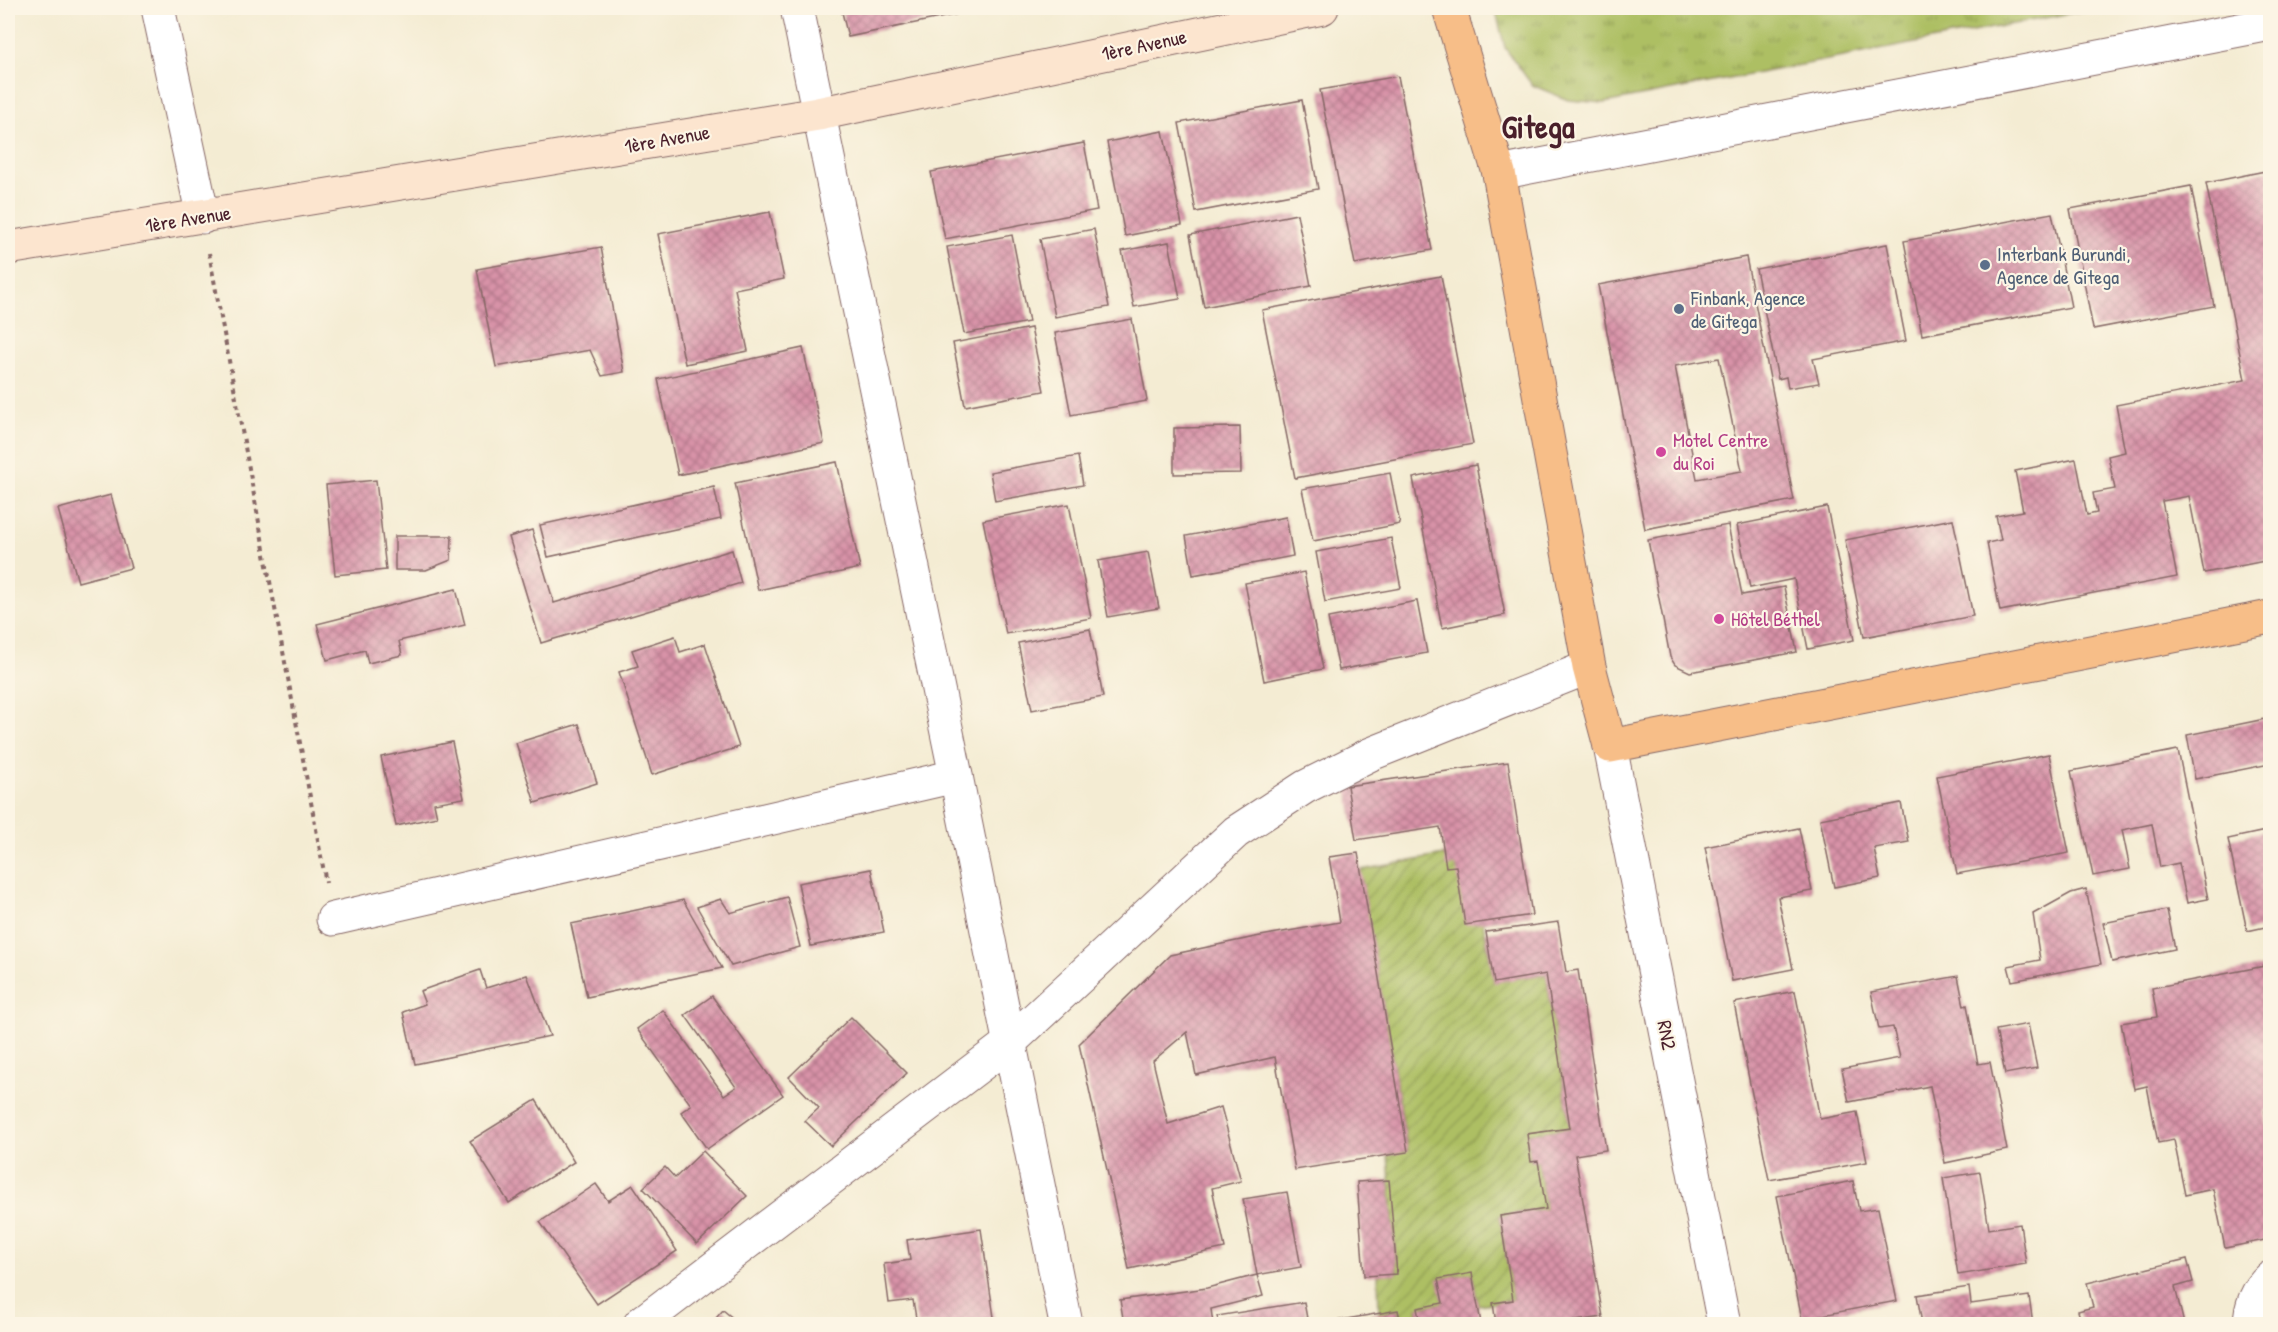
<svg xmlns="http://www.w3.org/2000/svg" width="2278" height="1332" viewBox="0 0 2278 1332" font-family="'Patrick Hand',sans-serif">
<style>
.grass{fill:url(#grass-tufts);stroke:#7c6f47;stroke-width:1.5}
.garden{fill:url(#garden-furrows);stroke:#7c6f47;stroke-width:1.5}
.building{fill:url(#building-cross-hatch);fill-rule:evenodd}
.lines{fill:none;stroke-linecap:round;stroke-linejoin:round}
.street-casing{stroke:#866766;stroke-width:35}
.secondary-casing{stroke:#866766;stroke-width:35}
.primary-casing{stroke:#866766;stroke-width:35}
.path{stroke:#866766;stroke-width:4;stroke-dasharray:4.5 4.5;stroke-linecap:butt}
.street{stroke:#fff;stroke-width:33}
.secondary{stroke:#fce5cf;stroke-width:33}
.primary{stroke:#f7be88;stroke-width:33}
.service-dot{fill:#5c6f8a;stroke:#fcf5e5;stroke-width:2}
.hotel-dot{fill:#d1479c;stroke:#fcf5e5;stroke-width:2}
.labels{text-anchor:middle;stroke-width:4.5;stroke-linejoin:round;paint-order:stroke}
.street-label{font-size:20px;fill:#4a1f2b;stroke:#fcf5e5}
.service-label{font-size:20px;fill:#4e5e75;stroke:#fcf5e5;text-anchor:start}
.hotel-label{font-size:20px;fill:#b23c85;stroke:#fcf5e5;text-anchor:start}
.town-label{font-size:32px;font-weight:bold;fill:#4a1f2b;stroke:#fcf5e5}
</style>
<defs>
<pattern id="grass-tufts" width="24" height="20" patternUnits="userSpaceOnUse" patternTransform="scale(1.5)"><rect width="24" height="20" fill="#adbf63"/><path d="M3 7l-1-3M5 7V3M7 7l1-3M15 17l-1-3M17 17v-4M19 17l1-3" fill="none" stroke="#8f9b52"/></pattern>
<pattern id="garden-furrows" width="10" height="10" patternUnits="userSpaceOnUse" patternTransform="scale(1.5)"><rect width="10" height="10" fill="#adbf63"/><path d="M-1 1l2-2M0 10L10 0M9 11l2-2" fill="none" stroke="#8f9b52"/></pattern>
<pattern id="building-cross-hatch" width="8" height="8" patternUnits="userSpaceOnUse" patternTransform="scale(1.5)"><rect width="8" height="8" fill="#d893a8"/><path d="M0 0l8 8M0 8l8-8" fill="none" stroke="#b17789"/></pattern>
</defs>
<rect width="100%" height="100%" fill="#fcf5e5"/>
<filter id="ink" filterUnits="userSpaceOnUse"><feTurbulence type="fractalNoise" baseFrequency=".0167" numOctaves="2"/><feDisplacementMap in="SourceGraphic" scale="12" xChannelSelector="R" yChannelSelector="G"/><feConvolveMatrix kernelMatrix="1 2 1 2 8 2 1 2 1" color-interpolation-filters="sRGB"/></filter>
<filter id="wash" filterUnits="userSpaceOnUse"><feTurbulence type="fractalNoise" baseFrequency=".008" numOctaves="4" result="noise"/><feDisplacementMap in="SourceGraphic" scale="24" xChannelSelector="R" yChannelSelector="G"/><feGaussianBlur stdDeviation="1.35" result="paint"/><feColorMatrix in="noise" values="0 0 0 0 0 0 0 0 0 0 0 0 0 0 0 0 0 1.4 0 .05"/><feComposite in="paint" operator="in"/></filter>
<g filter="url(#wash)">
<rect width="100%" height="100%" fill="#f4ecd3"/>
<path class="grass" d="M1495,8H2096L1604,103L1568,100L1532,85L1505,48Z"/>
<path class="garden" d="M1444,855L1456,866L1483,922L1494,982L1546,974L1570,1128L1527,1134L1531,1161H1538L1546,1209L1500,1216L1513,1300L1478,1305L1472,1273L1439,1279L1443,1303L1417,1308L1420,1324H1401L1398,1310L1379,1314L1378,1275L1397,1273L1388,1155L1408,1151L1360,870Z"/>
<g id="blocks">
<g class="building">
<path d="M841,8H983V9L848,37Z"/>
<path d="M1398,76L1432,250L1355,264L1320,90Z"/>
<path d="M1302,100L1318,189L1196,212L1179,123Z"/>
<path d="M1163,131L1182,225L1125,236L1107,142Z"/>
<path d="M1084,143L1097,210L945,239L931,172Z"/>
<path d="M2270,170V560L2204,573L2189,496L2162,501L2177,577L2000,611L1987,543L2001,540L1996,516L2023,511L2015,471L2076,459L2087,515L2097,513L2093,493L2115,489L2108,456L2125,452L2116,405L2245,380L2206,183Z"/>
<path d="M2191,186L2214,306L2093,329L2070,209Z"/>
<path d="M770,212L784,279L735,289L748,351L685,364L658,234Z"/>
<path d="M2052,213L2071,307L1922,335L1904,241Z"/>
<path d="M1297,214L1311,286L1204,307L1190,235Z"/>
<path d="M1094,229L1109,307L1055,317L1040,239Z"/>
<path d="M1012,235L1029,322L964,334L947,247Z"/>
<path d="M1169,242L1180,299L1134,307L1122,251Z"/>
<path d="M1887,244L1906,341L1813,359L1819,383L1788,388L1786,377L1778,379L1756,269Z"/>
<path d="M601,247L624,372L602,376L590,350L496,367L477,269Z"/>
<path d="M1746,257L1794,500L1645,529L1598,285ZM1719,358L1742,471L1697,479L1675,366Z"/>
<path d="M1441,276L1473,444L1295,478L1262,310Z"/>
<path d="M1132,319L1147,401L1071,415L1055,333Z"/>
<path d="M1031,328L1044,391L965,406L953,343Z"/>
<path d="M803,348L824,443L678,475L658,379Z"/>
<path d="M1240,427L1241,473L1174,474V428Z"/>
<path d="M1078,456L1083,485L995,501L990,472Z"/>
<path d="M837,462L860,568L758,590L735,483Z"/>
<path d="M1476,465L1505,615L1442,628L1413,478Z"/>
<path d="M1390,473L1400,524L1313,541L1302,489Z"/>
<path d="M376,480L386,570L335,575L326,485Z"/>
<path d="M714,487L721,519L548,557L540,525Z"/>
<path d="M111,495L131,568L78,582L58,509Z"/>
<path d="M1069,504L1091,618L1006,634L983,520Z"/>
<path d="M1827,507L1854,640L1808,649L1794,579L1750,588L1737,525Z"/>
<path d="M1286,517L1293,556L1193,575L1186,536Z"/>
<path d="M1953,519L1973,616L1864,637L1845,540Z"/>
<path d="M1728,525L1742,595L1784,587L1797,652L1690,672L1675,665L1670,657L1648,540Z"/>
<path d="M532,530L554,603L732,550L741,583L541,643L509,537Z"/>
<path d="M395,536H452L451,560L426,570H395Z"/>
<path d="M1391,538L1401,588L1325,602L1316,552Z"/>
<path d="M1148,552L1159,608L1108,617L1098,561Z"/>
<path d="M1304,572L1323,669L1264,681L1245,583Z"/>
<path d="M456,589L465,625L399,641L402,655L368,663L365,650L327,660L317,624Z"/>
<path d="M1417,601L1427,653L1339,670L1328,618Z"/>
<path d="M1090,629L1103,697L1032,710L1018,643Z"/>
<path d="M675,636L680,652L705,644L739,747L652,775L619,672L638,666L632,650Z"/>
<path d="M2270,718V764L2195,779L2187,735Z"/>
<path d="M579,724L597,783L535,803L516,743Z"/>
<path d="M452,742L464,798L434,803L437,817L396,826L381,757Z"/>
<path d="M2178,750L2208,899L2187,903L2179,863L2160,867L2152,824L2122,830L2130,869L2093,876L2071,771Z"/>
<path d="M2049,754L2069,853L1957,874L1937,776Z"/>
<path d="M1508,762L1532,915L1465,925L1456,866L1446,867L1440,827L1356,840L1347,786Z"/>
<path d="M1901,803L1909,842L1874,848L1880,878L1834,887L1820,819Z"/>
<path d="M1799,828L1812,891L1778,897L1793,969L1732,981L1705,847Z"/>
<path d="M2270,830V926L2247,931L2228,839Z"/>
<path d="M1358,853L1408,1152L1295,1170L1275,1057L1196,1075L1187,1032L1153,1061L1168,1124L1221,1107L1241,1181L1212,1188L1225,1248L1129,1269L1079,1044L1170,955L1255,937L1340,922L1329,857Z"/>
<path d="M871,869L884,932L811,946L798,883Z"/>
<path d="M2086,889L2101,964L2012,981L2008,966L2040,960L2033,914L2071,893Z"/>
<path d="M787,897L800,947L731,966L697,907L721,899L730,913Z"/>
<path d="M683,900L722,968L587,997L571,924Z"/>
<path d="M2167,910L2175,949L2112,962L2103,923Z"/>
<path d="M1558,922L1566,972L1578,970L1606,1150L1575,1155L1603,1317L1555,1324H1496L1493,1303L1513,1300L1500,1216L1546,1209L1538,1161L1531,1162L1527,1134L1570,1128L1546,974L1494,983L1486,932Z"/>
<path d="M2270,965V1110L2265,1111L2270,1140V1239L2225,1248L2213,1189L2185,1195L2174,1140L2158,1143L2147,1086L2134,1089L2121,1023L2157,1017L2152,988Z"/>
<path d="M480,970L486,988L527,975L550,1036L415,1064L403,1012L425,1004L420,991Z"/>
<path d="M1958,976L1964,1006L1967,1005L1978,1064L1990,1062L2007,1150L1945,1163L1930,1086L1849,1102L1842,1069L1900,1058L1893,1027L1879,1029L1871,992Z"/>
<path d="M1795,991L1820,1119L1857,1112L1867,1162L1769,1180L1734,1003Z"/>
<path d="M712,996L783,1095L707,1149L681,1112L691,1105L637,1029L663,1010L724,1095L736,1087L685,1015Z"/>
<path d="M851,1017L907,1073L831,1146L805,1121L819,1108L789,1077Z"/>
<path d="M2028,1024L2037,1068L2005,1074L1996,1030Z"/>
<path d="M536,1100L574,1162L509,1203L470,1141Z"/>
<path d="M703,1151L747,1196L697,1244L643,1188L665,1167L675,1178Z"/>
<path d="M1980,1172L1989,1229L2020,1224L2026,1264L1958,1275L1943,1178Z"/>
<path d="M1389,1180L1397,1274L1364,1276L1357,1182Z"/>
<path d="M1853,1181L1859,1211L1878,1208L1897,1301L1802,1319L1777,1196Z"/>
<path d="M596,1184L608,1201L633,1185L677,1251L597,1304L540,1222Z"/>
<path d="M1287,1192L1301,1267L1257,1275L1243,1199Z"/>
<path d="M981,1229L995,1324H917L913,1300L889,1303L884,1264L910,1260L907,1240Z"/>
<path d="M2187,1259L2193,1282L2175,1287L2184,1324H2082L2078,1311L2093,1307L2087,1283Z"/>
<path d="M1472,1273L1481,1323L1420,1324L1417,1308L1443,1303L1438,1279Z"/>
<path d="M1257,1275L1263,1296L1211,1309L1213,1324H1124L1120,1300L1207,1288Z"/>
<path d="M1969,1287L1971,1304L2029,1296L2033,1324H1922L1917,1295Z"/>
<path d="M1304,1302L1308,1324H1219L1217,1316Z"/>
<path d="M723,1310L740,1324H711Z"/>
<path d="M1398,1310L1401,1324H1324V1323Z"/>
</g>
</g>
</g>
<g filter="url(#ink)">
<use href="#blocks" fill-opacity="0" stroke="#866766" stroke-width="1.5"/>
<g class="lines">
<g class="street-casing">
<g id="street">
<path d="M158,8L203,217"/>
<path d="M797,8L956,776L1066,1324"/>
<path d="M1499,173L2260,26L2270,21"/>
<path d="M1610,746L1724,1324"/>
<path d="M333,919L956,776"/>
<path d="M640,1324L1008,1044L1236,832L1305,787L1371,754L1589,667"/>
<path d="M2250,1324C2250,1307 2257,1290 2270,1278"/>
</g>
</g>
<g class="secondary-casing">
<path id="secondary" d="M8,248L818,114L1322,8"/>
</g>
<g class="primary-casing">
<path id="primary" d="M1449,8L1499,173L1589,667L1610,746L2270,617"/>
</g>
<path class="path" d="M209,253L326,883"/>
<use href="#street" class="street"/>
<use href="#secondary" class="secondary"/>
<use href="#primary" class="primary"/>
</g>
</g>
<g class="service-dot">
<circle cx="1985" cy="265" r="6"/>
<circle cx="1679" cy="309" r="6"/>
</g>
<g class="hotel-dot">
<circle cx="1661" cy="452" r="6"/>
<circle cx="1719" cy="619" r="6"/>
</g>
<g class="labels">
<g class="street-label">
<text transform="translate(1144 45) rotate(-12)" y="7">1ère Avenue</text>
<text transform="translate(667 139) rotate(-10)" y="7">1ère Avenue</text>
<text transform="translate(188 219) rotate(-9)" y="7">1ère Avenue</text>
<text transform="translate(1667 1035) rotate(79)" y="7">RN2</text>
</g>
<g class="service-label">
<text x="1997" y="261">Interbank Burundi,<tspan x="1997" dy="23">Agence de Gitega</tspan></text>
<text x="1691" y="305">Finbank, Agence<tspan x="1691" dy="23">de Gitega</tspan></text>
</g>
<g class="hotel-label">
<text x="1673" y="447">Motel Centre<tspan x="1673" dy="23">du Roi</tspan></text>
<text x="1731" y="626">Hôtel Béthel</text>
</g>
<g class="town-label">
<text x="1538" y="138">Gitega</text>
</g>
</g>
<rect width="2278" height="1332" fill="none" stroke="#fcf5e5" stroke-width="30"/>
</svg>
